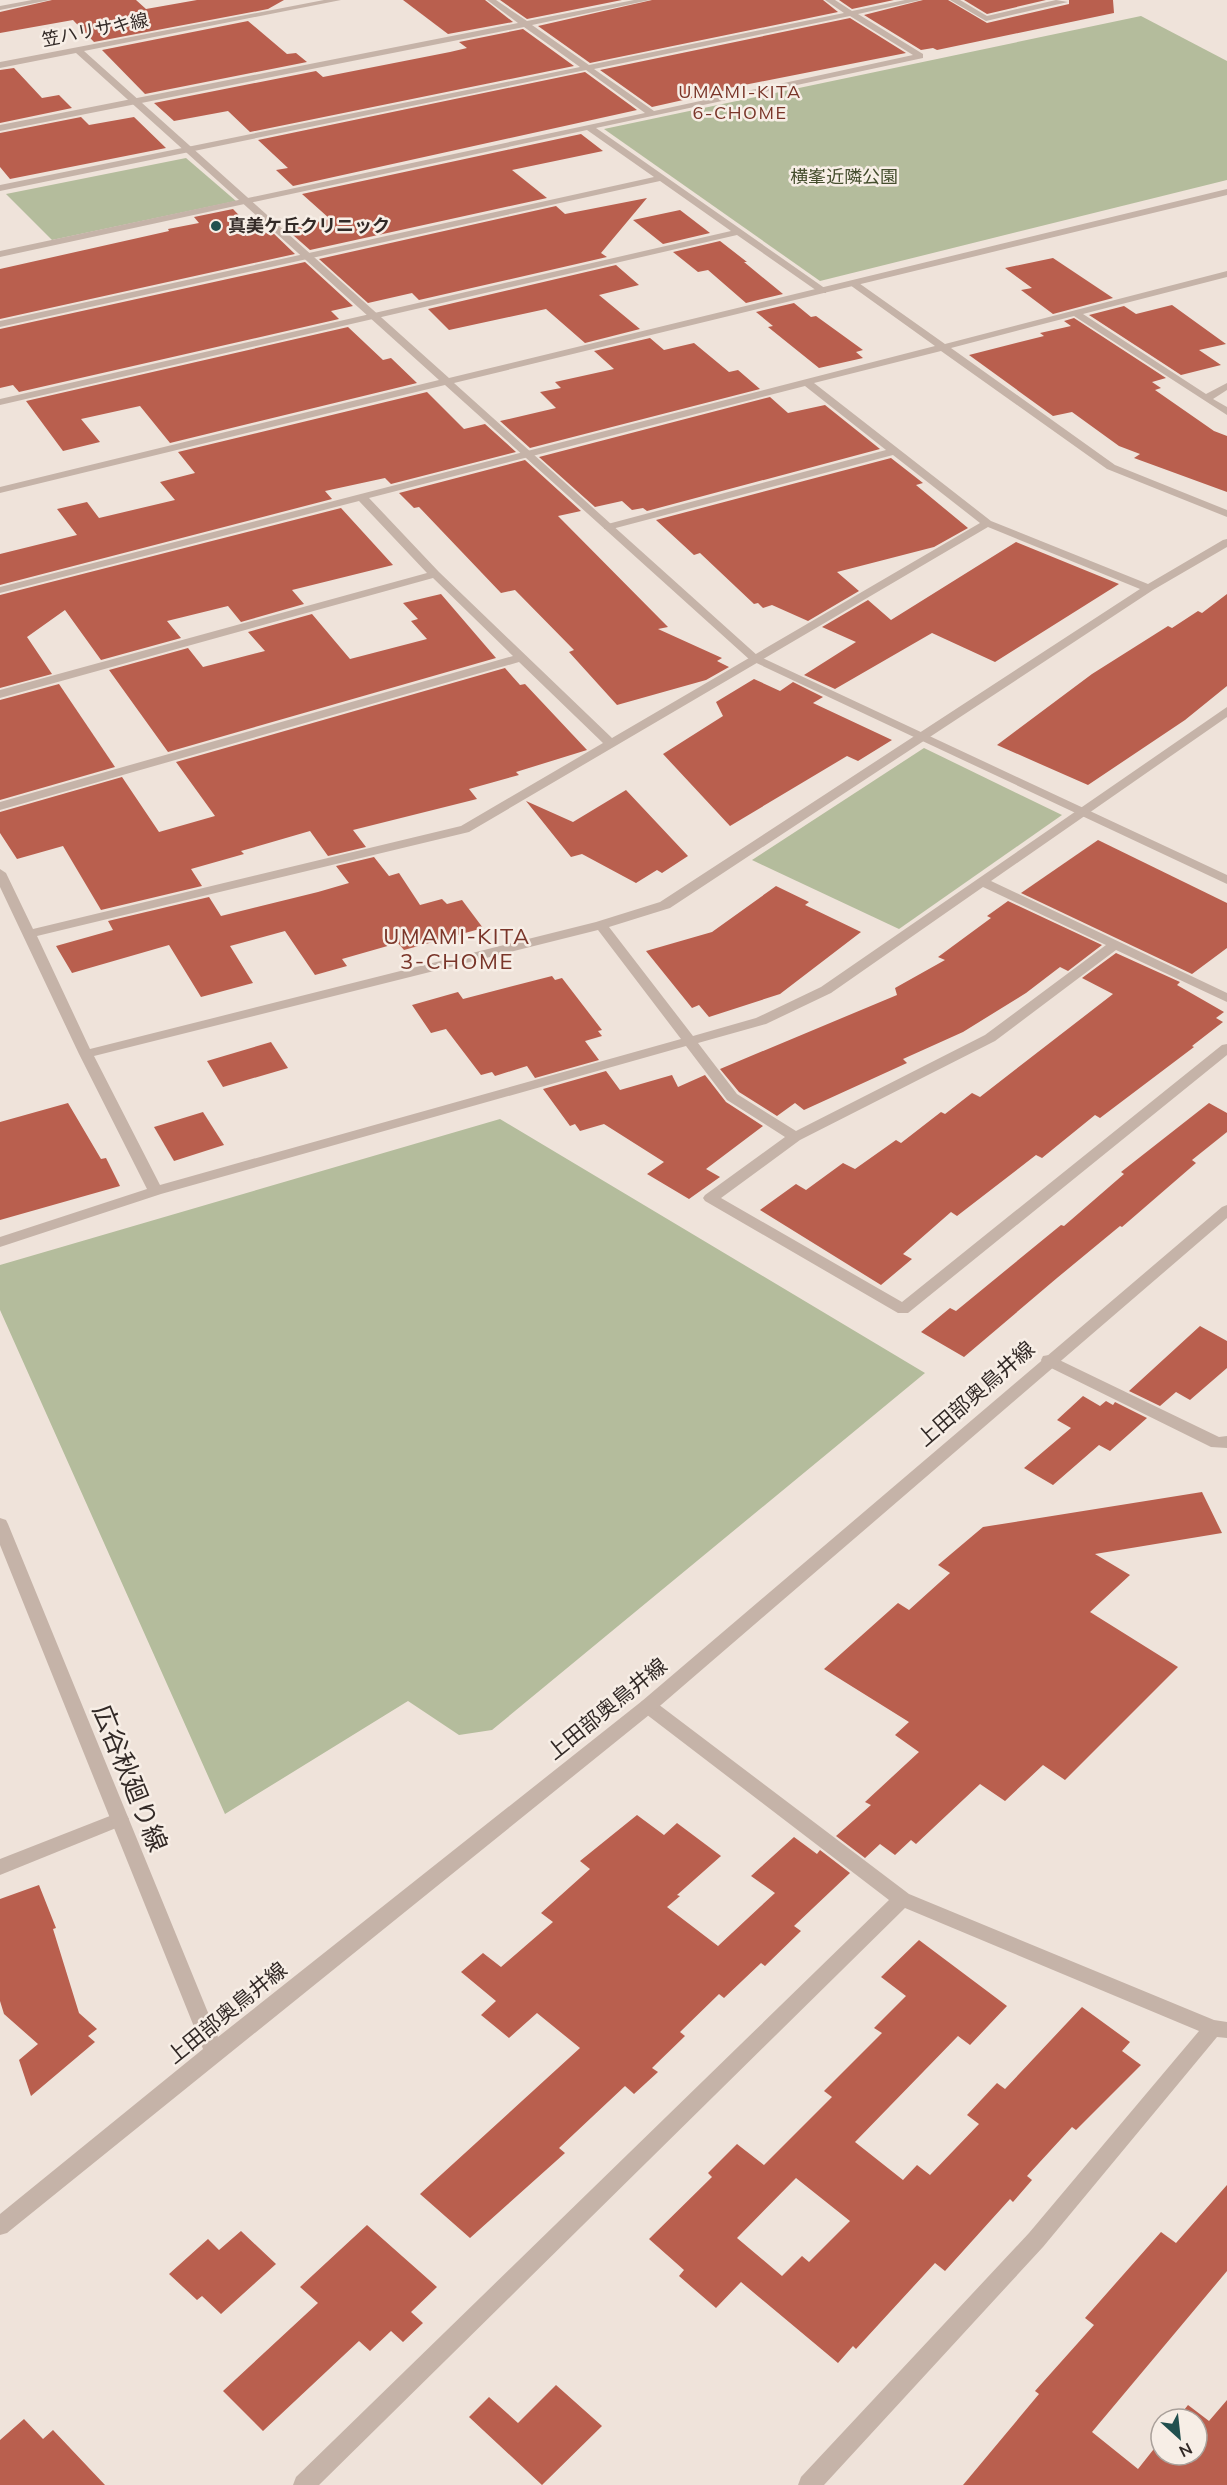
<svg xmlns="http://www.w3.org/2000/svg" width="1227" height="2485" viewBox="0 0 1227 2485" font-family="Mulish,'Noto Sans JP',sans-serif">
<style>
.green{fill:#b4bc9c}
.building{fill:#b95f4e;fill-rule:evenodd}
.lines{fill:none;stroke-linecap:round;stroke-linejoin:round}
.minor{fill:#c5b3a8;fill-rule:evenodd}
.tertiary{fill:#c5b3a8;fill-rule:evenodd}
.poi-dot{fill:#21504f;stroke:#f7eee6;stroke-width:2}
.labels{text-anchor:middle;stroke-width:5;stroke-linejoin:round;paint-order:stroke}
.far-street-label{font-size:18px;fill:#332a27;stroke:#f7eee6}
.far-neighbourhood-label{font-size:18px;letter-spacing:1.5px;fill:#793529;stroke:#f7eee6}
.far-park-label{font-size:18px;fill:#454e2e;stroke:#f7eee6}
.far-poi-label{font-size:18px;font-weight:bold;fill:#332a27;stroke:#f7eee6;text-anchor:start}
.street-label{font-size:21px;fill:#332a27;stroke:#f7eee6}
.neighbourhood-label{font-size:22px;letter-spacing:1.5px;fill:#793529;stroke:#f7eee6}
.near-street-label{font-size:26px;fill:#332a27;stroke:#f7eee6}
</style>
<rect width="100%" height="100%" fill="#efe3da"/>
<g class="green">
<path d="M1141,16L1227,61V180L820,281L604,129Z"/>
<path d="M186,158L236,201L52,240L6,194Z"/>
<path d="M924,748L1062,815L899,929L752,860Z"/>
<path d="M500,1119L925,1373L492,1730L459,1735L408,1701L225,1814L0,1310V1265Z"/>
</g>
<g class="building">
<path d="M52,0H136L146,9L197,0H284L268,9L94,42L73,20L0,33V12Z"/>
<path d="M403,0H485L513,22L448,34Z"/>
<path d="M500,0H622L527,19Z"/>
<path d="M652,0H823L838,12L590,63L538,26Z"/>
<path d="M839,0H894L852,9Z"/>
<path d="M923,0H948L987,23L1069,4V0H1113L1114,13L937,50L933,48L921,50L864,15Z"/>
<path d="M964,0H1046L987,14Z"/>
<path d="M850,18L906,53L729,88L732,89L652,107L600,70Z"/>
<path d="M248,21L287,54L296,53L307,62L145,94L102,50Z"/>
<path d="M523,29L574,66L250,132L228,111L174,121L154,103L316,71L323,77L450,52L467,48L459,42Z"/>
<path d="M14,68L42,98L59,95L72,108L0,123V70Z"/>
<path d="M585,72L637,110L293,186L276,170L288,168L258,140Z"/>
<path d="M81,117L89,125L134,117L166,148L10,179L0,167V133Z"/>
<path d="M581,134L603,151L512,170L547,198L310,250L285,228L330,219L302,194Z"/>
<path d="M647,198L601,253L607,257L419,300L412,293L368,303L319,259L556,206L565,214Z"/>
<path d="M233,209L257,234L271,231L295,254L0,319V269L169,231L168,229L199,223L194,217Z"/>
<path d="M680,210L710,233L663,244L633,220Z"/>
<path d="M720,241L747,262H744L783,294L746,303L708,270L698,272L673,252Z"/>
<path d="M1053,258L1113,298L1053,314L1021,290L1032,288L1005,268Z"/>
<path d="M305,262L353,306L331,311L339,319L19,392L13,385L0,388V329Z"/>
<path d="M616,265L639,285L599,295L640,329L585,343L546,309L449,330L428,309Z"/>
<path d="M794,303L811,317L816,316L863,350L856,352L863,358L819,368L768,327L773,326L756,312Z"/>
<path d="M1172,305L1226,344L1199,350L1221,365L1181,375L1089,315L1124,306L1136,314Z"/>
<path d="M1074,318L1166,378L1152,382L1161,388L1155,390L1214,431L1227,436V492L1134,458L1140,454L1119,446L1072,412L1053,416L969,355L1044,336L1040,333L1071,326L1064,321Z"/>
<path d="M348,327L383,360L391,358L417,383L170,443L140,406L81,419L100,442L63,451L26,401Z"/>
<path d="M650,338L664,350L694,343L729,372L738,370L760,389L530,448L500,421L556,408L540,392L561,388L555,382L614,369L594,351Z"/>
<path d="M427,392L464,429L485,424L516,452L391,484L385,478L325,491L332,499L0,585V554L77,535L57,509L87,502L99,518L175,500L160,482L195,473L178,452Z"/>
<path d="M770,397L788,413L825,405L880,449L647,511L643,508L632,510L622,501L595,507L539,457Z"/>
<path d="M891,458L923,483L916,485L968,528L934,547L837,572L859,591L808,621L772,605L763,608L758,603L754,604L700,553L694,555L656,520Z"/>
<path d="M525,460L581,511L558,516L668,627L658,629L722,658L717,661L729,667L706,680L617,705L569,652L574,650L515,590L501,593L419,507L414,508L399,493Z"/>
<path d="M341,508L393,565L292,590L304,604L241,622L228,606L167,621L181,638L101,660L65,610L27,637L52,674L0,688V595Z"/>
<path d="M1016,542L1119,584L995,662L932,633L835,689L804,675L856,642L822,627L868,600L891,620Z"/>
<path d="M441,594L496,658L168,752L109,670L188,648L203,667L265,651L248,632L312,614L350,659L427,639L411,621L418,619L403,603Z"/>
<path d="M1227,594V686L1185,720L1088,785L997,745L1092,674L1168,626L1172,628L1198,611L1202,613Z"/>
<path d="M505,668L520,685L525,684L587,750L516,772L519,775L469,789L477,799L353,830L366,847L328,856L310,831L241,851L244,854L191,869L202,886L101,910L63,846L17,859L0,833V812L122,777L159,832L215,816L176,762Z"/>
<path d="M754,679L780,691L793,682L823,697L813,703L892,740L858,761L847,756L730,826L663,754L723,716L716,702Z"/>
<path d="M59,684L115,767L0,800V700Z"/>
<path d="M626,790L688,856L662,873L657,870L636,883L582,854L571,857L526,801L573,822Z"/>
<path d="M1098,840L1227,903V948L1192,974L1021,893Z"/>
<path d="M374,857L389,876L399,873L420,905L442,899L447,904L462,900L483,928L404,950L398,943L342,959L347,966L315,975L285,931L230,946L253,983L201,997L169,945L72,973L56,946L113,930L108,921L209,897L221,916L318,892L349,883L336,866Z"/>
<path d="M776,886L809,902L805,905L861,932L780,994L709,1017L699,1005L692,1008L646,951L712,932Z"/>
<path d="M1008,901L1102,945L1068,971L1060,967L1026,993L963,1032L903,1059L907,1063L804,1110L795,1103L777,1116L739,1092L720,1069L897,995L895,988L945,960L938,957L991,918L987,916Z"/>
<path d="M1116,953L1180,982L1177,985L1224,1012L1216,1018L1223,1022L1192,1046L1194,1047L1100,1118L1095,1115L1042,1158L1036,1155L957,1216L951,1212L903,1254L912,1259L881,1285L760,1210L796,1184L806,1190L843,1163L855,1169L896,1140L901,1143L941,1112L945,1114L972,1093L980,1097L1113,994L1082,978Z"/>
<path d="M552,976L555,980L562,978L602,1030L598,1031L602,1036L585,1041L599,1060L535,1078L527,1066L495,1076L492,1072L481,1075L446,1029L431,1033L412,1005L458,992L463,999Z"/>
<path d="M271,1042L288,1068L223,1087L207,1061Z"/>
<path d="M606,1071L620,1090L672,1075L678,1087L705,1075L726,1102L763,1126L706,1169L720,1177L689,1199L647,1174L664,1162L604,1124L580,1131L575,1124L570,1126L543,1089Z"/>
<path d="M68,1103L101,1159L106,1158L120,1186L0,1220V1122Z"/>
<path d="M1209,1103L1227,1113V1132L1192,1160L1196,1163L1122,1227L1120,1226L1057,1278L964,1357L921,1332L950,1308L956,1311L1061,1225L1064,1226L1124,1174L1121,1172Z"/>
<path d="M203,1112L224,1145L174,1161L154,1127Z"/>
<path d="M1200,1326L1227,1341V1368L1190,1400L1176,1392L1160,1406L1129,1391Z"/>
<path d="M1083,1396L1100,1406L1106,1401L1113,1405L1115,1402L1147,1418L1110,1451L1099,1445L1053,1485L1024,1468L1071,1428L1057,1420Z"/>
<path d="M1202,1492L1222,1533L1095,1554L1130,1575L1090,1612L1178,1667L1065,1780L1043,1765L1005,1801L980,1784L916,1844L911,1840L895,1855L880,1844L865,1858L836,1836L871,1805L865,1802L919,1752L895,1735L909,1722L824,1669L898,1603L909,1610L950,1573L938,1565L983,1527Z"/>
<path d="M637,1815L664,1835L677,1823L721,1856L677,1895L680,1896L667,1907L718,1946L775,1893L751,1876L794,1837L817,1854L820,1850L850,1873L794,1926L801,1931L765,1966L761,1963L724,1998L719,1994L680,2032L685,2036L652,2068L658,2072L634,2094L625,2086L559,2148L565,2153L470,2238L420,2194L580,2048L537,2013L509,2038L481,2015L496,2001L461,1972L483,1953L501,1967L553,1922L541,1913L590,1869L580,1861Z"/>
<path d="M39,1885L56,1928L53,1929L79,2013L97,2029L88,2036L95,2042L31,2096L19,2060L38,2044L4,2014L0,2001V1899Z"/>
<path d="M919,1940L1007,2006L970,2045L958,2036L855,2142L903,2180L917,2165L930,2175L979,2124L967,2115L997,2083L1005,2089L1082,2007L1130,2042L1122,2051L1141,2065L1076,2130L1072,2127L1027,2176L1032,2180L1013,2202L1010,2199L945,2271L935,2263L856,2349L853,2346L838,2363L741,2282L716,2308L679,2276L684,2270L649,2239L712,2177L708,2173L737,2144L764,2165L832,2097L824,2091L882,2033L874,2028L906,1996L881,1977ZM796,2178L850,2221L809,2262L802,2256L782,2276L737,2238Z"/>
<path d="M1227,2185V2271L1092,2432L1138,2469L1161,2440V2455H1197V2419H1177L1188,2405L1209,2421L1227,2400V2485H963L1039,2394L1035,2391L1094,2325L1085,2318L1161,2232L1176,2243Z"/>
<path d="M367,2225L437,2287L411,2312L423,2323L403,2342L391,2331L370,2351L359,2341L263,2431L223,2391L318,2303L300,2287Z"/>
<path d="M241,2231L276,2264L221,2314L202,2296L197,2300L169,2274L208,2239L219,2250Z"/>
<path d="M556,2385L602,2426L542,2485L469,2417L489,2397L518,2423Z"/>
<path d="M24,2419L43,2439L53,2430L105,2485H0V2440Z"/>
</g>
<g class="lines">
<g class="minor">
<path d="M32,0H50L0,10V6Z"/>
<path d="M487,0H496L527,21L634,0H650L532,25L589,65L844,13L825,0H835L852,11L905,0H921L858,14L923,54V58L596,128L826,289V293H820L737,235L0,405V399L731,231L660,181L0,327V321L654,177L587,130L0,257V251L645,113L586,70L0,191V185L580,67L524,27L0,131V125L518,23ZM850,16L913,55L654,111L594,69Z"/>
<path d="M950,0H960L987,16L1056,0L1068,2L986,21Z"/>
<path d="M1227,271V277L1083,314L1206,394L1227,383V390L1213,399L1227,407V415L1074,316L951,348L1115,465L1227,510V517L1107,469L941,351L814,383L991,521L1148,584L1223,540L1227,539V547L1153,590L670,908L609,927L693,1036L756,1018L821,987L1227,707V717L991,881L1227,993V1002L1116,950L995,1041L800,1140L721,1198L902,1302L1222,1045L1227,1044V1055L908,1313H898L705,1201L703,1198L705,1195L785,1137L727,1100L686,1046L161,1194L0,1247V1237L147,1189L79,1054L0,887V869L6,873L33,929L461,826L603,743L519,662L0,810V802L513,656L433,578L0,698V690L427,573L359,501L0,593V587L935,346L850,285V281H856L945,344ZM805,386L886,450L604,525V529H612L893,455L980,523L612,738L439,572L369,498ZM988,527L1140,589L660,902L596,922L90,1049L37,936L469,832ZM983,887L1106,945L985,1035L796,1131L737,1094L698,1043L766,1024L831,993ZM598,930L681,1039L160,1185L94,1056Z"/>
<path d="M1049,1355L1219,1437L1227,1436V1448L1211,1447L1043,1364L1041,1360L1043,1356Z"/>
<path d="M648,1699L654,1701L909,1894L1214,2020L1227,2022V2038L1217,2037L1043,2247L824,2485H798L801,2477L1029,2233L1199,2031L905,1908L319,2485H293L296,2477L889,1900L642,1711L639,1706L642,1701Z"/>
<path d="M120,1812L126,1814L129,1819L126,1824L0,1875V1859Z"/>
</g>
<g class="tertiary">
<path d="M324,0H341L84,51L449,378L1227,189V195L454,383L758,656L1227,875V884L750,660L445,385L0,493V487L439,380L76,53L0,68V62Z"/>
<path d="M1227,1205V1218L654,1711L7,2233L0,2235V2214L203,2049L0,1545V1518L6,1520L8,1524L218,2037L642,1701L1222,1207Z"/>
</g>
</g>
<circle class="poi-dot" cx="216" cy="226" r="6"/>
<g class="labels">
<g class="far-street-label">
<text transform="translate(95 30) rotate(-11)" y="6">笠ハリサキ線</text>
</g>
<g class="far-neighbourhood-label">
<text x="740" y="98">UMAMI-KITA<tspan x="740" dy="21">6-CHOME</tspan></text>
</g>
<g class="far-park-label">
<text x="844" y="183">横峯近隣公園</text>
</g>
<g class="far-poi-label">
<text x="228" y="232">真美ケ丘クリニック</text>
</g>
<g class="street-label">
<text transform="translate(976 1394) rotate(-41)" y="7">上田部奥鳥井線</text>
<text transform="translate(607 1709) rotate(-39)" y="7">上田部奥鳥井線</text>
<text transform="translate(227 2013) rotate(-39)" y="7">上田部奥鳥井線</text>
</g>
<g class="neighbourhood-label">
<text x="457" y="944">UMAMI-KITA<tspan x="457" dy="25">3-CHOME</tspan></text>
</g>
<g class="near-street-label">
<text transform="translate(130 1778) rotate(68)" y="9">広谷秋廻り線</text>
</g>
</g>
<g transform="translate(1179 2437) rotate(153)"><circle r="28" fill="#f7eee6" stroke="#a9a09a" stroke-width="1.5"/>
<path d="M0-4.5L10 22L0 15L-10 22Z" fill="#21504f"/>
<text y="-9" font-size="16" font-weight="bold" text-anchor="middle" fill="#332a27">N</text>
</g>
</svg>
